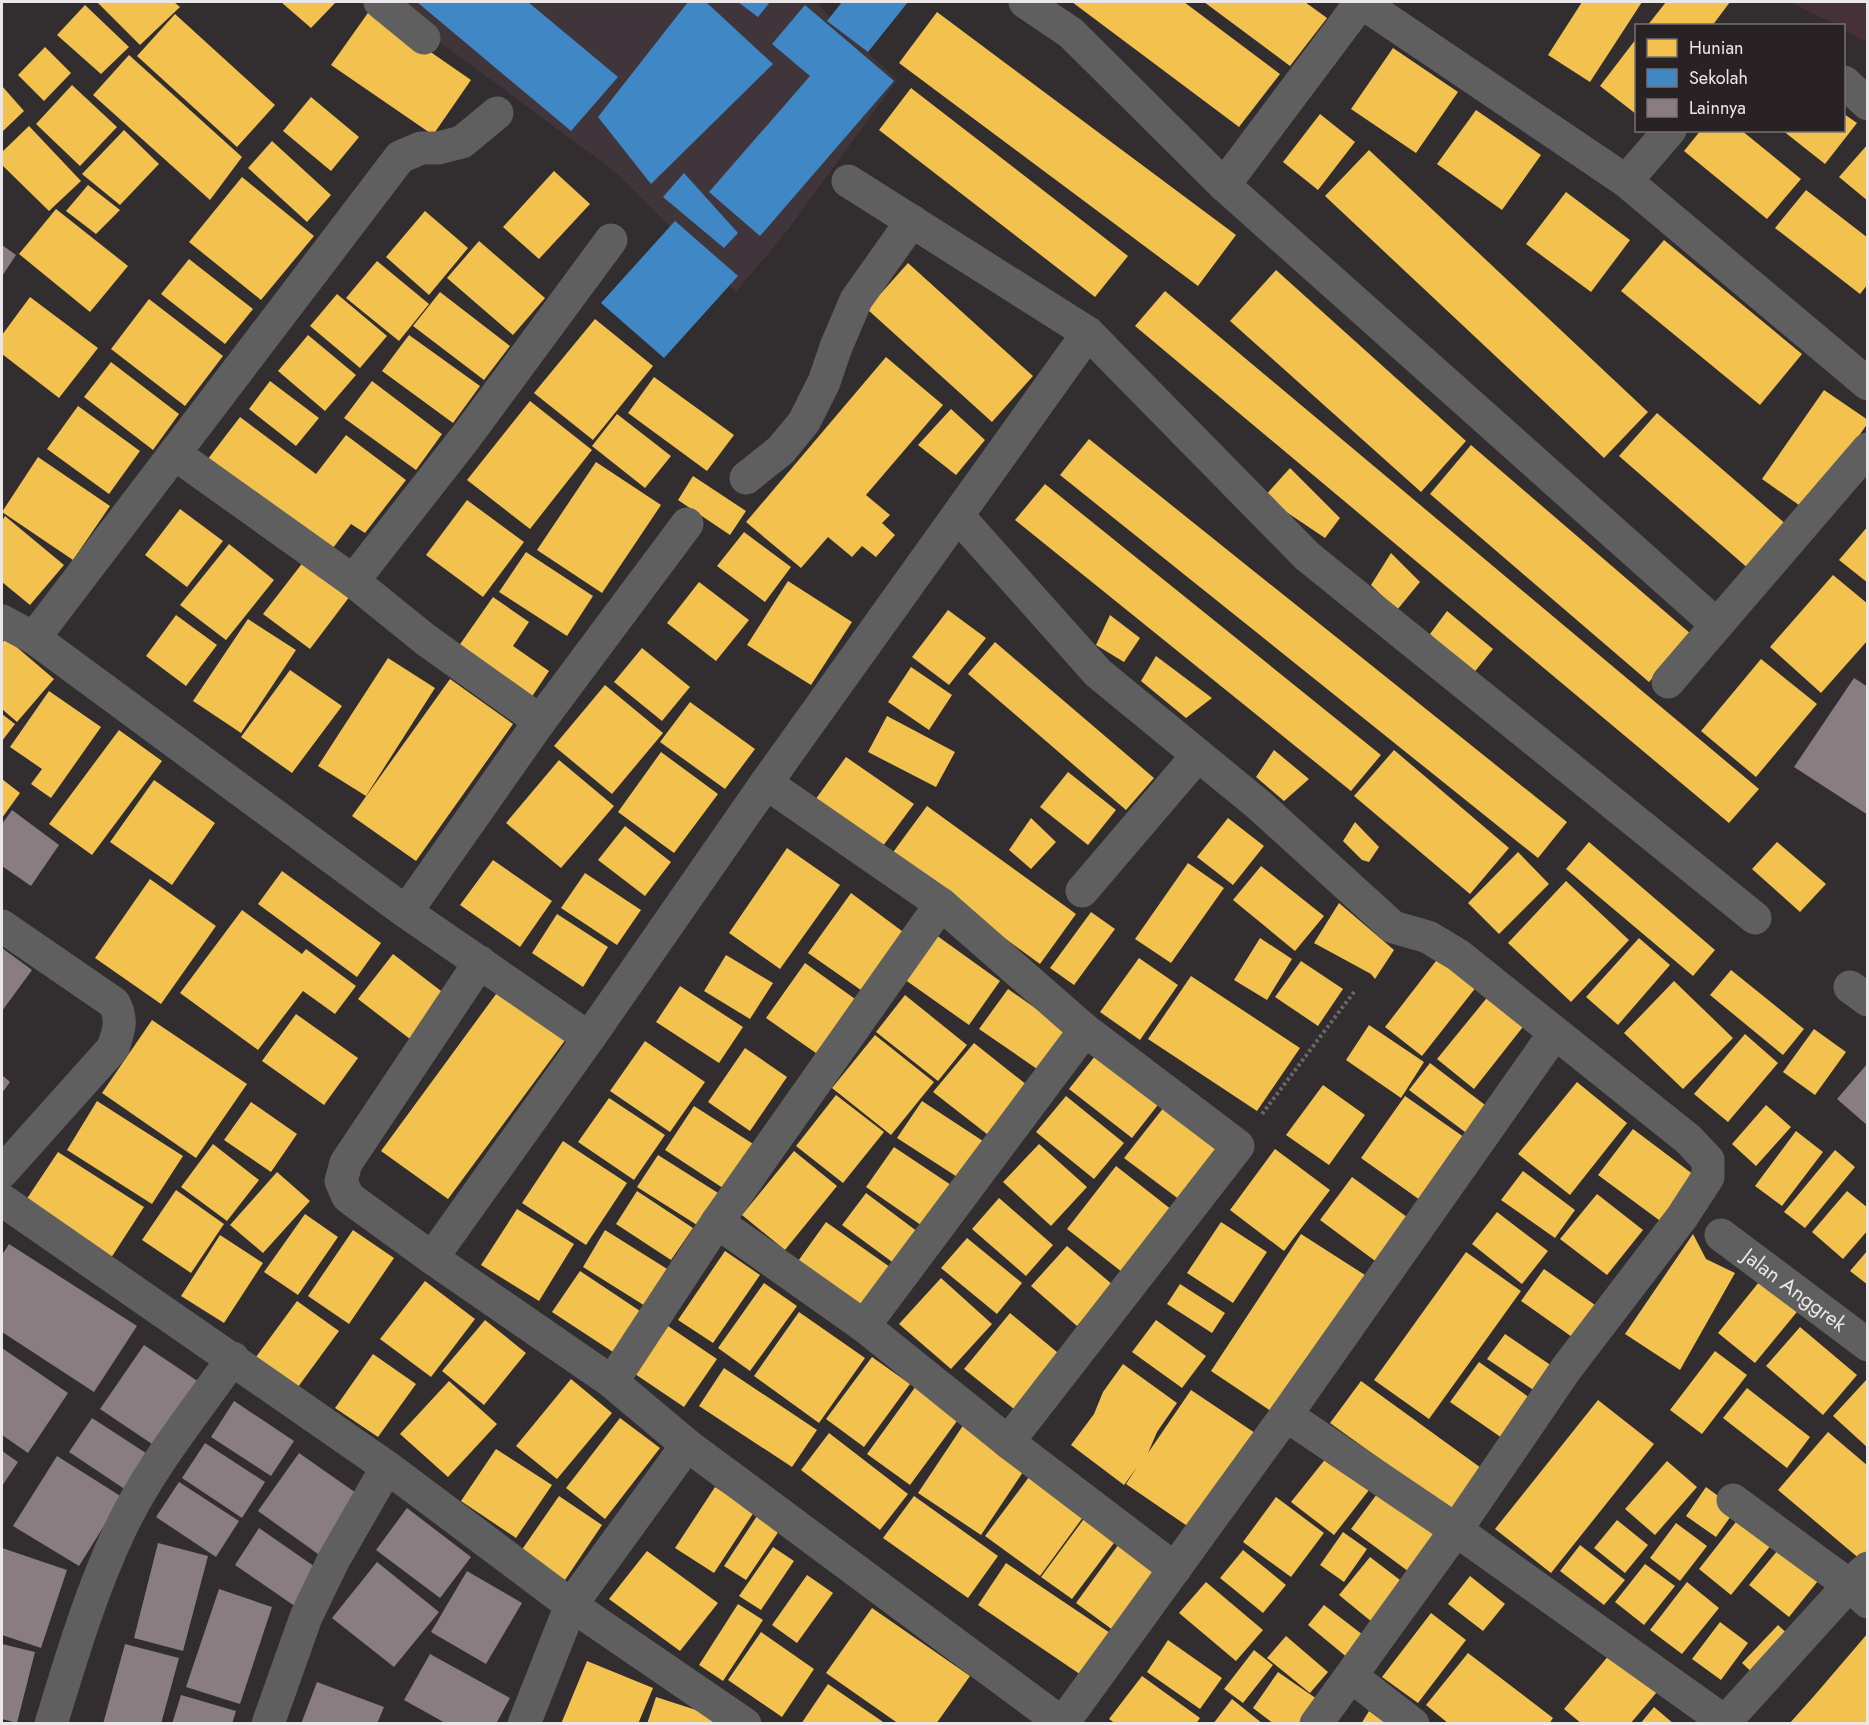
<svg xmlns="http://www.w3.org/2000/svg" width="1869" height="1725" font-family="Jost,sans-serif">
<style>
.built{fill:#40353a}
.green{fill:#463039}
.homes{fill:#f2c14e}
.schools{fill:#3f88c5}
.building{fill:#897d82}
.lines{fill:none;stroke-linecap:round;stroke-linejoin:round}
.path{stroke:#6a6869;stroke-width:4;stroke-dasharray:3 3;stroke-linecap:butt}
.street{stroke:#605f5f;stroke-width:33}
.labels{text-anchor:middle;dominant-baseline:central;stroke-width:6;stroke-linejoin:round;paint-order:stroke}
.street-label{font-size:21px;fill:#ebe6e8;stroke:#292225}
</style>
<rect width="100%" height="100%" fill="#322d2f"/>
<path class="built" d="M385 2H815L897 80 787 231 736 292 613 170Z"/>
<path class="green" d="M1790 2H1867V43L1844 29V26L1836 25Z"/>
<path class="homes" d="M97 2H174L180 7 140 45Z
M281 2H336L311 28Z
M1072 2H1184L1280 74 1239 127Z
M1204 2H1305L1327 18 1290 66Z
M1582 2H1642L1590 82 1548 55Z
M1666 2H1730L1712 26H1647Z
M85 5 129 47 101 74 57 35Z
M370 10 471 80 433 135 331 65Z
M937 12 1236 235 1198 286 899 63Z
M175 14 275 105 237 147 137 56Z
M1636 39V114L1600 86Z
M45 47 71 73 44 101 18 75Z
M1393 48 1458 92 1416 153 1351 109Z
M129 55 242 157 210 200 93 95Z
M72 85 117 127 80 166 36 124Z
M2 86 24 111 2 132Z
M911 88 1128 256 1095 297 879 130Z
M311 97 359 137 331 171 283 131Z
M1476 110 1541 155 1502 210 1437 164Z
M1320 114 1355 142 1318 190 1283 162Z
M1844 114 1857 123 1825 164 1782 130H1844Z
M29 126 81 181 49 211 2 165V152Z
M124 130 159 164 120 205 82 174Z
M1701 130H1741L1801 179 1767 219 1684 151Z
M272 141 331 195 307 222 248 168Z
M1868 144V201L1839 177Z
M1369 150 1648 412 1604 458 1325 196Z
M554 171 590 204 539 259 503 227Z
M242 177 314 236 261 300 189 242Z
M88 185 120 210 96 234 66 211Z
M1806 190 1868 238V284L1860 294 1775 228Z
M1566 192 1630 240 1591 292 1526 244Z
M56 209 128 266 90 312 19 254Z
M425 211 468 248 429 295 386 257Z
M1664 240 1802 354 1760 405 1621 291Z
M479 241 545 298 513 335 447 278Z
M189 259 253 309 225 344 161 294Z
M377 261 429 304 399 341 346 298Z
M908 263 1033 376 992 422 867 309Z
M1276 270 1466 441 1421 492 1230 321Z
M1165 291 1759 789 1729 823 1135 326Z
M440 292 510 346 484 380 413 326Z
M337 294 387 336 360 368 310 326Z
M30 297 98 348 59 398 2 354V335Z
M149 299 223 356 185 406 111 349Z
M595 319 653 366 593 440 534 393Z
M308 335 356 375 325 411 278 371Z
M409 335 480 386 453 423 382 371Z
M886 357 943 405 866 495 890 515 882 523 895 535 876 557 862 546 852 557 828 537 801 568 746 522Z
M111 362 179 414 153 450 84 397Z
M654 377 734 435 707 471 628 413Z
M270 381 319 418 296 446 249 409Z
M372 381 442 434 416 470 344 418Z
M1824 390 1868 420V423L1806 510 1762 479Z
M530 401 592 450 530 529 467 480Z
M78 406 140 451 109 494 47 449Z
M951 409 985 440 956 475 918 445Z
M1657 413 1788 526 1750 570 1619 456Z
M617 414 671 456 645 488 592 446Z
M240 417 316 474 346 435 406 480 365 533 351 524 327 556 204 464Z
M1089 439 1567 822 1538 858 1060 475Z
M1471 445 1691 634 1649 682 1430 494Z
M38 457 110 506 73 560 2 512Z
M596 462 661 505 602 593 537 550Z
M1290 468 1340 518 1325 538 1264 497Z
M693 476 746 511 730 535 678 500Z
M1045 484 1381 755 1351 791 1015 520Z
M467 500 524 542 483 597 426 555Z
M180 509 223 541 187 587 145 555Z
M5 516 64 565 30 605 2 582V521Z
M1868 526V583L1839 560Z
M744 532 791 567 765 602 717 566Z
M229 544 274 580 226 640 180 605Z
M526 552 593 596 567 636 499 592Z
M1391 553 1420 582 1397 610 1371 585Z
M304 561 350 596 310 649 263 614Z
M1833 575 1868 604V640L1821 693 1770 647Z
M788 581 852 622 811 685 747 645Z
M699 582 749 620 716 661 667 623Z
M493 597 529 622 513 646 549 671 529 701 456 650Z
M948 610 986 638 949 685 912 657Z
M1447 611 1493 649 1472 675 1430 634Z
M176 615 217 645 186 686 146 656Z
M1110 615 1140 638 1124 662 1096 645Z
M248 619 296 650 241 733 193 701Z
M6 638 54 679 17 722 2 709V643Z
M995 642 1154 778 1126 810 968 674Z
M642 648 690 687 662 721 614 682Z
M1156 656 1212 698 1186 718 1141 681Z
M388 658 435 688 366 796 318 766Z
M1761 659 1817 704 1756 777 1701 731Z
M911 667 952 695 929 730 888 702Z
M290 670 342 706 292 773 241 737Z
M450 679 513 724 416 861 352 816Z
M605 685 663 733 612 794 554 746Z
M49 691 101 727 51 798 31 784 42 769 10 747Z
M690 702 755 749 725 789 660 742Z
M2 714 15 724 2 741Z
M887 716 955 752 936 787 868 752Z
M119 730 162 761 92 855 49 824Z
M1274 750 1309 779 1284 801 1256 777Z
M1394 750 1509 848 1470 894 1354 796Z
M661 752 718 794 674 853 618 812Z
M846 757 914 804 877 854 810 807Z
M559 760 614 806 561 868 506 823Z
M1068 772 1116 810 1088 845 1040 807Z
M2 779 20 793 2 818Z
M154 780 215 823 172 885 110 842Z
M927 806 1076 914 1040 964 891 855Z
M1031 818 1056 842 1031 869 1009 850Z
M1228 818 1264 846 1233 885 1197 857Z
M1355 822 1379 847 1369 862 1362 860 1343 841Z
M625 826 671 862 645 896 598 860Z
M1589 842 1715 950 1693 976 1566 869Z
M1777 842 1826 884 1800 912 1752 869Z
M787 848 840 885 780 969 729 933Z
M1518 852 1549 884 1499 934 1468 903Z
M493 860 552 901 520 947 460 905Z
M1188 863 1224 888 1171 963 1135 939Z
M1261 866 1324 916 1295 951 1233 900Z
M282 871 381 943 357 977 258 904Z
M585 873 641 910 617 945 561 908Z
M150 879 216 926 161 1004 95 958Z
M1566 881 1629 940 1571 1002 1508 943Z
M851 893 910 937 868 995 808 953Z
M1339 903 1394 950 1375 979 1371 974 1314 943Z
M242 910 302 954 306 949 356 986 335 1014 303 991 258 1050 180 993Z
M1091 912 1115 929 1074 985 1050 968Z
M557 914 608 947 583 987 532 953Z
M936 935 1000 981 969 1025 904 979Z
M1260 938 1292 959 1267 1000 1234 980Z
M1639 938 1670 965 1618 1025 1586 997Z
M393 954 445 994 410 1039 358 999Z
M726 955 773 983 750 1019 704 991Z
M1439 957 1477 986 1422 1056 1385 1027Z
M1139 958 1178 985 1140 1040 1100 1012Z
M1301 961 1343 989 1318 1026 1275 997Z
M805 963 862 1004 823 1058 766 1018Z
M1731 970 1804 1029 1783 1055 1710 995Z
M1191 976 1300 1048 1257 1111 1148 1039Z
M1674 981 1733 1038 1683 1089 1624 1033Z
M680 986 743 1027 719 1063 656 1022Z
M1008 989 1068 1031 1040 1071 979 1029Z
M499 990 566 1039 448 1199 381 1151Z
M1490 994 1526 1023 1474 1089 1437 1059Z
M905 995 967 1045 938 1081 876 1032Z
M296 1014 358 1058 324 1105 262 1061Z
M152 1020 247 1084 196 1158 102 1093Z
M1369 1025 1424 1062 1401 1098 1346 1060Z
M1814 1029 1846 1052 1815 1095 1783 1072Z
M1745 1034 1778 1063 1728 1122 1694 1094Z
M875 1035 934 1082 891 1135 832 1088Z
M645 1041 705 1082 670 1132 610 1091Z
M974 1043 1032 1089 992 1138 933 1092Z
M745 1048 787 1077 750 1131 708 1102Z
M1099 1051 1161 1101 1132 1138 1069 1089Z
M1430 1063 1493 1111 1473 1138 1409 1090Z
M1577 1082 1627 1123 1570 1195 1518 1154Z
M1323 1085 1365 1115 1329 1165 1286 1135Z
M836 1095 884 1132 843 1183 796 1146Z
M1066 1096 1124 1143 1094 1179 1036 1132Z
M1405 1096 1471 1142 1427 1205 1361 1158Z
M609 1098 665 1135 634 1180 578 1142Z
M97 1101 183 1156 152 1204 67 1150Z
M922 1101 989 1145 965 1182 897 1138Z
M251 1102 297 1134 271 1172 224 1140Z
M1766 1105 1791 1127 1756 1166 1732 1144Z
M694 1106 761 1149 732 1194 665 1150Z
M1164 1107 1223 1152 1184 1203 1124 1158Z
M1633 1129 1698 1178 1663 1223 1598 1175Z
M1796 1131 1823 1152 1782 1206 1755 1186Z
M563 1141 627 1183 586 1245 522 1203Z
M213 1144 259 1180 227 1221 181 1187Z
M1039 1144 1087 1187 1051 1226 1003 1182Z
M894 1147 960 1191 931 1232 866 1187Z
M1275 1149 1330 1190 1284 1251 1230 1210Z
M1835 1150 1855 1167 1805 1228 1784 1212Z
M794 1151 837 1186 785 1250 742 1215Z
M58 1152 144 1207 109 1261 22 1206Z
M658 1155 726 1198 705 1230 637 1187Z
M1116 1166 1172 1210 1122 1272 1067 1229Z
M1523 1171 1575 1210 1555 1238 1501 1200Z
M277 1172 310 1201 263 1253 230 1225Z
M1352 1177 1418 1225 1386 1269 1320 1220Z
M176 1190 224 1224 191 1273 142 1240Z
M637 1191 693 1228 671 1260 616 1224Z
M1847 1191 1868 1208V1230L1843 1259 1812 1232Z
M866 1193 922 1235 899 1267 842 1225Z
M1597 1194 1643 1230 1607 1275 1560 1239Z
M999 1198 1053 1245 1026 1276 972 1229Z
M517 1209 574 1244 539 1301 481 1265Z
M1497 1212 1548 1251 1522 1284 1472 1244Z
M305 1214 338 1237 298 1295 264 1272Z
M826 1222 897 1272 863 1315 796 1264Z
M1221 1222 1267 1252 1233 1303 1187 1273Z
M353 1230 394 1258 349 1324 308 1296Z
M605 1230 672 1272 650 1309 583 1267Z
M1301 1234 1365 1275 1274 1413 1211 1371Z
M1693 1234 1706 1259 1735 1273 1680 1370 1625 1334Z
M220 1235 263 1263 224 1323 181 1296Z
M967 1238 1022 1283 997 1314 941 1268Z
M1067 1246 1113 1285 1077 1326 1031 1286Z
M1868 1250V1285L1850 1271Z
M725 1251 760 1275 713 1343 678 1320Z
M1466 1252 1521 1291 1429 1419 1374 1380Z
M1544 1269 1605 1312 1582 1344 1521 1301Z
M580 1271 640 1311 613 1352 552 1312Z
M1763 1277 1801 1307 1755 1363 1718 1333Z
M941 1278 992 1324 951 1369 899 1324Z
M425 1281 475 1319 431 1377 380 1339Z
M764 1283 797 1306 750 1371 718 1348Z
M1180 1284 1225 1313 1212 1333 1167 1304Z
M297 1301 339 1331 298 1387 256 1357Z
M799 1312 865 1358 819 1423 754 1376Z
M1010 1313 1069 1362 1024 1417 964 1369Z
M485 1320 526 1353 484 1405 442 1371Z
M1156 1320 1206 1356 1182 1388 1132 1352Z
M668 1326 717 1359 684 1407 635 1374Z
M1800 1327 1857 1375 1823 1415 1766 1366Z
M1505 1334 1555 1368 1538 1393 1487 1359Z
M1715 1351 1747 1375 1702 1434 1670 1410Z
M373 1354 416 1384 378 1437 335 1408Z
M872 1357 910 1384 864 1447 826 1419Z
M1479 1362 1533 1400 1505 1440 1450 1402Z
M1123 1364 1177 1403 1157 1432 1148 1453 1191 1390 1261 1437 1196 1532 1126 1484 1137 1467 1124 1485 1071 1445 1094 1414 1103 1392Z
M724 1368 817 1430 792 1467 699 1406Z
M1868 1378V1448L1833 1416Z
M571 1379 612 1413 557 1479 516 1446Z
M449 1381 497 1424 448 1477 400 1434Z
M1361 1381 1488 1473 1458 1515 1330 1423Z
M916 1386 960 1417 910 1485 867 1454Z
M1747 1388 1810 1437 1787 1468 1723 1418Z
M1598 1400 1654 1444 1551 1573 1495 1529Z
M620 1418 660 1448 605 1519 566 1488Z
M966 1421 1029 1463 981 1535 918 1493Z
M1828 1432 1868 1466V1552L1861 1560 1778 1490Z
M829 1433 908 1494 880 1530 801 1470Z
M496 1449 552 1485 516 1538 461 1501Z
M1327 1457 1369 1490 1334 1535 1291 1502Z
M1667 1461 1697 1487 1655 1535 1625 1509Z
M1035 1469 1089 1509 1040 1576 985 1536Z
M715 1487 754 1512 714 1573 675 1548Z
M1706 1487 1736 1509 1716 1537 1686 1516Z
M1380 1490 1445 1538 1416 1577 1351 1529Z
M559 1496 602 1525 565 1580 521 1551Z
M914 1496 998 1556 968 1598 883 1538Z
M1276 1497 1324 1533 1291 1577 1243 1542Z
M1089 1512 1120 1535 1072 1599 1041 1577Z
M1743 1513 1776 1539 1731 1595 1699 1569Z
M757 1516 779 1531 746 1580 724 1566Z
M1617 1520 1648 1545 1625 1573 1594 1548Z
M1676 1523 1707 1546 1680 1581 1650 1558Z
M1343 1532 1367 1549 1344 1582 1320 1565Z
M1124 1537 1165 1567 1117 1633 1076 1603Z
M1580 1545 1625 1580 1604 1605 1560 1571Z
M773 1547 794 1561 761 1610 739 1596Z
M1243 1550 1286 1585 1263 1613 1220 1578Z
M1778 1550 1818 1581 1789 1617 1749 1585Z
M647 1551 718 1603 680 1651 609 1599Z
M1370 1557 1404 1583 1372 1622 1339 1595Z
M1006 1563 1116 1637 1087 1679 978 1605Z
M1645 1564 1675 1586 1644 1625 1615 1602Z
M807 1575 833 1593 797 1643 772 1625Z
M1470 1576 1505 1604 1483 1631 1448 1604Z
M1206 1582 1263 1630 1236 1661 1179 1613Z
M1687 1582 1719 1608 1682 1654 1650 1630Z
M738 1604 763 1620 723 1681 699 1665Z
M1324 1605 1367 1638 1349 1659 1308 1625Z
M872 1608 970 1676 936 1724H899L826 1673Z
M1431 1613 1466 1640 1418 1703 1382 1677Z
M1720 1622 1748 1643 1721 1680 1692 1659Z
M1778 1625 1794 1640 1758 1678 1742 1663Z
M761 1632 814 1669 782 1717 728 1680Z
M1868 1633V1724H1789L1814 1696Z
M1286 1636 1328 1672 1310 1693 1267 1658Z
M1168 1640 1222 1678 1200 1709 1147 1672Z
M1254 1650 1273 1665 1243 1703 1224 1689Z
M1468 1653 1553 1718 1549 1724H1449L1426 1705Z
M1610 1654 1657 1692 1630 1724H1582L1564 1709Z
M587 1661 653 1688 638 1724H561Z
M1278 1672 1327 1706 1314 1724H1274L1253 1708Z
M1142 1676 1200 1718 1196 1724H1116L1109 1719Z
M828 1684 886 1724H801Z
M656 1697 727 1720 726 1724H647Z
M1232 1699 1263 1724H1213Z
M1654 1707 1674 1724H1640Z
M1369 1711 1387 1724H1361Z"/>
<path class="schools" d="M417 2H528L618 77 571 131Z
M688 2H706L773 64 651 184 598 117Z
M738 2H770L758 17Z
M842 2H908L868 52 827 21Z
M805 5 894 81 760 236 709 192 810 76 772 44Z
M684 173 738 233 724 248 663 197Z
M675 221 738 276 664 358 601 303Z"/>
<path class="building" d="M2 245 16 255 2 276Z
M1854 678 1868 687V815L1794 767Z
M12 810 59 845 31 886 2 866V824Z
M2 948 32 970 2 1011Z
M1868 1063V1126L1837 1099Z
M2 1075 10 1082 2 1093Z
M9 1244 137 1326 94 1392 2 1332V1255Z
M144 1345 202 1384 158 1448 100 1409Z
M2 1348 68 1393 28 1453 2 1435Z
M234 1401 294 1441 271 1476 211 1437Z
M92 1418 152 1457 129 1492 69 1452Z
M205 1443 265 1482 242 1518 182 1478Z
M2 1451 18 1462 2 1486Z
M299 1453 359 1495 318 1554 258 1511Z
M57 1456 122 1497 79 1566 13 1526Z
M179 1482 239 1521 216 1557 156 1517Z
M407 1508 471 1557 440 1598 376 1550Z
M259 1528 321 1571 296 1607 235 1565Z
M158 1543 208 1556 183 1651 134 1638Z
M2 1548 67 1570 41 1648 2 1635Z
M377 1562 439 1612 394 1667 332 1618Z
M467 1571 522 1603 486 1664 431 1632Z
M219 1589 272 1607 240 1704 186 1687Z
M2 1644 35 1652 17 1723 2 1719Z
M125 1644 179 1658 161 1724H103Z
M430 1654 510 1698 496 1724H447L404 1700Z
M317 1682 384 1707 377 1724H301Z
M181 1695 236 1711 232 1724H172Z"/>
<g class="lines">
<path class="path" d="M1262 1114 1354 992"/>
<g class="street">
<path d="M380 2 424 38"/>
<path d="M1025 2 1071 33 1224 185 1361 2 1626 181 1868 384"/>
<path d="M1844 82 1868 104"/>
<path d="M848 181 1088 333 1307 556 1755 918"/>
<path d="M1626 181 1670 130"/>
<path d="M1224 185 1716 624"/>
<path d="M175 454 353 581 465 438 611 240"/>
<path d="M746 478 781 450 804 422 824 382 836 347 856 300 912 221"/>
<path d="M958 516 1098 673 1259 805 1393 927 1428 937 1458 955 1688 1139 1708 1160V1177L1682 1217 1566 1369 1456 1530 1316 1724"/>
<path d="M353 581 426 640 540 721"/>
<path d="M2 621 34 638 406 912 589 1038"/>
<path d="M34 638 400 157 421 148H438L462 142 497 113"/>
<path d="M1668 682 1868 449"/>
<path d="M766 783 941 904 1085 1030 1238 1146 1008 1442"/>
<path d="M1082 891 1198 755"/>
<path d="M406 912 540 721 687 524"/>
<path d="M2 926 114 1003C123 1020 119 1030 113 1048L2 1172"/>
<path d="M480 962 346 1163 341 1181 348 1197 432 1258 612 1382 687 1445 1063 1724"/>
<path d="M1850 987 1868 1000"/>
<path d="M2 1200 387 1467 571 1605 745 1724"/>
<path d="M717 1222 864 1326 1008 1442 1175 1569"/>
<path id="s1" d="M1721 1235 1868 1345"/>
<path d="M432 1258 589 1038 766 783 1088 333"/>
<path d="M864 1326 1085 1030"/>
<path d="M612 1382 717 1222 941 904"/>
<path d="M1286 1415 1456 1530 1728 1724"/>
<path d="M1733 1500 1849 1585 1868 1602"/>
<path d="M1351 1676 1413 1724"/>
<path d="M1063 1723 1286 1415 1554 1034"/>
<path d="M51 1724C71 1659 91 1591 120 1530 149 1468 194 1414 233 1358"/>
<path d="M268 1724 306 1617 333 1561 387 1467"/>
<path d="M524 1724 571 1605 687 1445"/>
<path d="M1723 1724 1849 1585 1868 1568"/>
</g>
</g>
<g class="labels">
<g class="street-label">
<text stroke="none"><textPath href="#s1" startOffset="92">Jalan Anggrek</textPath></text>
</g>
</g>
<rect width="1869" height="1725" fill="none" stroke="#ebe6e8" stroke-width="6"/>
<rect x="1635" y="24" width="210" height="108" fill="#292225" stroke="#777073" stroke-width="1.5"/>
<rect x="1647" y="39" width="30" height="18" fill="#f2c14e" stroke="#777073" stroke-width="1.5"/>
<text x="1689" y="54" font-size="18" fill="#ebe6e8">Hunian</text>
<rect x="1647" y="69" width="30" height="18" fill="#3f88c5" stroke="#777073" stroke-width="1.5"/>
<text x="1689" y="84" font-size="18" fill="#ebe6e8">Sekolah</text>
<rect x="1647" y="99" width="30" height="18" fill="#897d82" stroke="#777073" stroke-width="1.5"/>
<text x="1689" y="114" font-size="18" fill="#ebe6e8">Lainnya</text>
</svg>
